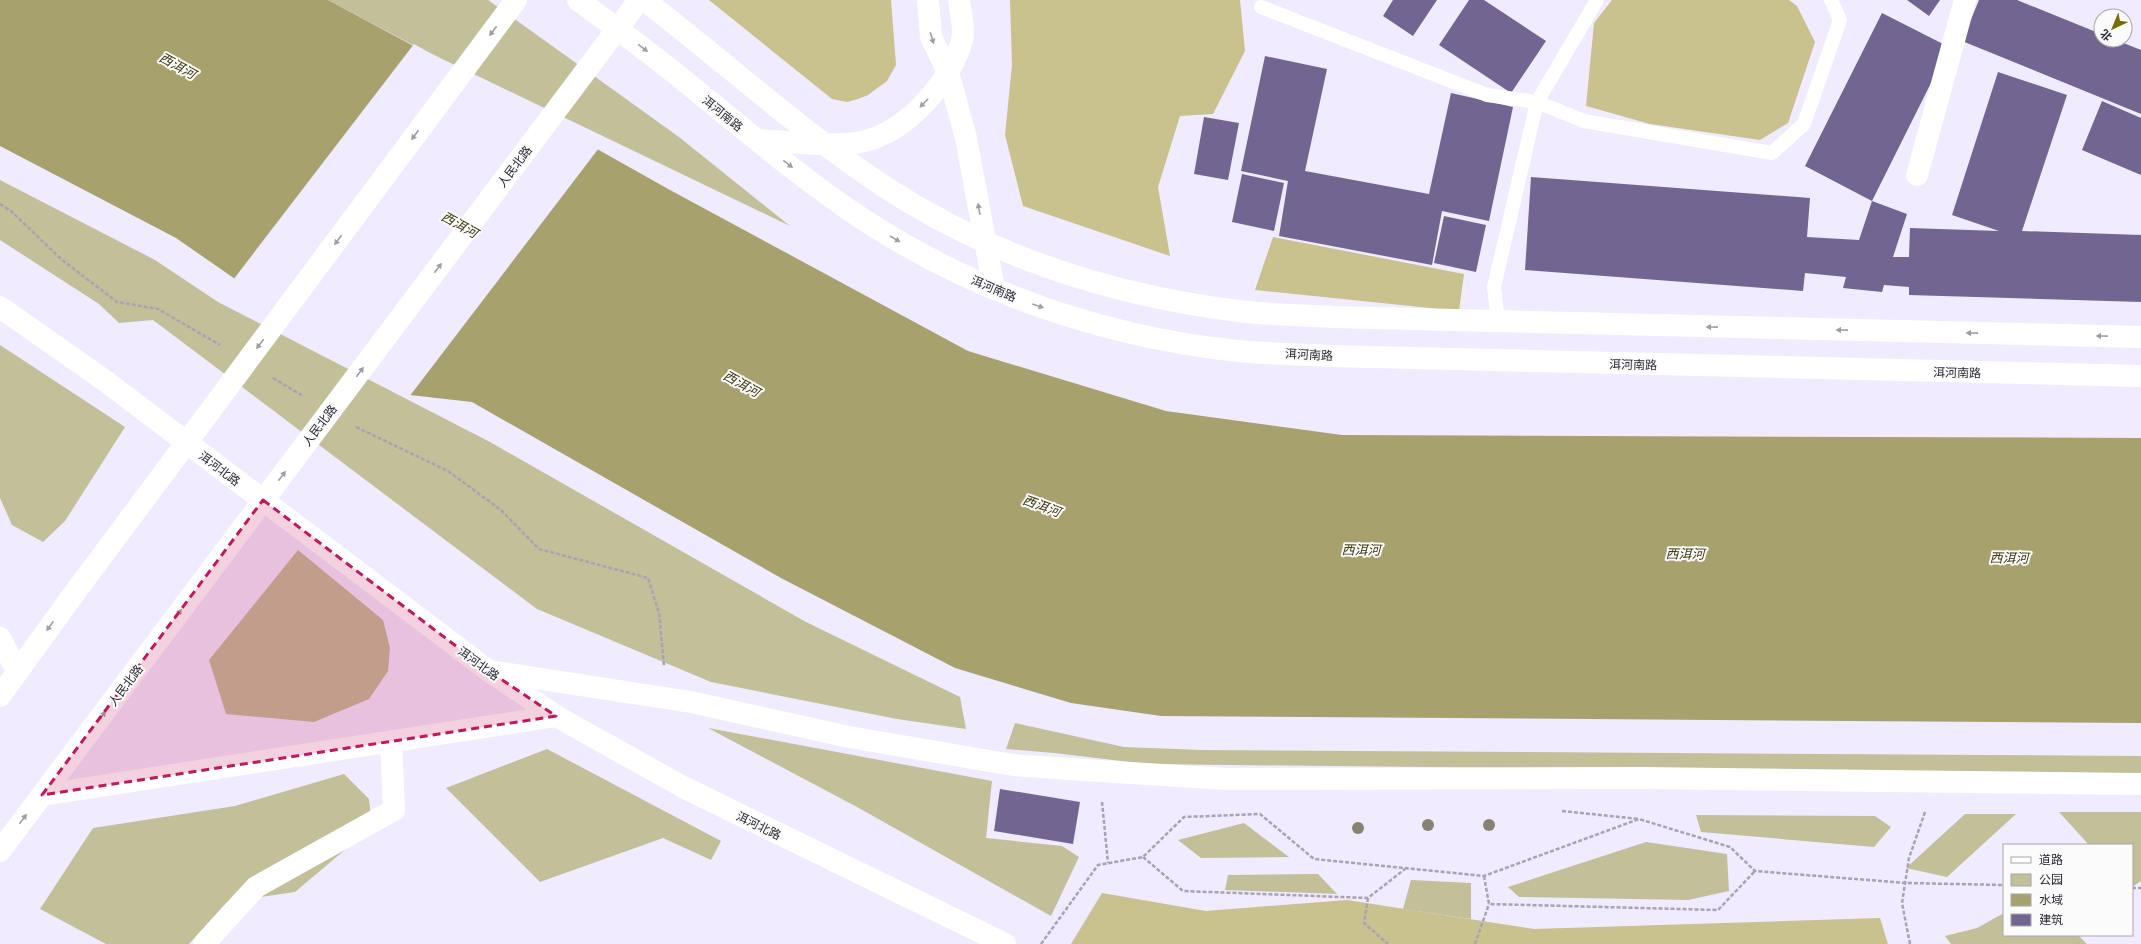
<svg xmlns="http://www.w3.org/2000/svg" width="2141" height="944" font-family="Literata,'Noto Sans SC',serif">
<style>
.green{fill:#c3bf99}
.forest{fill:#c9c28e}
.water{fill:#a7a16e}
.pier{fill:#f0ebfe}
.building{fill:#736591}
.lines{fill:none;stroke-linecap:round;stroke-linejoin:round}
.path{stroke:#a7a3b3;stroke-width:2.5;stroke-dasharray:4 2;stroke-linecap:butt}
.lane{stroke:#fff;stroke-width:14}
.street{stroke:#fff;stroke-width:22}
.secondary{stroke:#fff;stroke-width:22}
.primary{stroke:#fff;stroke-width:22}
.tree{fill:#888273}
.oneway{fill:#9f9ea3}
.marked{fill:#c2185b;fill-opacity:0.2;stroke:#c2185b;stroke-width:3;stroke-dasharray:8 5;stroke-linejoin:round}
.labels{text-anchor:middle;dominant-baseline:central;stroke-width:4;stroke-linejoin:round;paint-order:stroke}
.street-label{font-size:12px;fill:#2a2733;stroke:#fbfbfb}
.water-label{font-size:13px;font-style:italic;fill:#3c360c;stroke:#fbfbfb}
</style>
<rect width="100%" height="100%" fill="#f0ebfe"/>
<path class="green" d="M328 0H488L679 137 790 226 409 43Z
M0 180 155 260 218 302 490 442 806 622 960 697 966 729 897 719 711 682 537 609 153 320 119 323 99 304 0 240Z
M0 345 125 427 65 521 43 542 12 525 0 498Z
M298 550 383 620 390 648 388 671 369 699 314 722 226 714 209 660Z
M1015 723 1124 747 1202 750 2141 756V775L1147 764 1054 753 1006 749Z
M708 728 992 781 986 838 1062 846 1079 857 1051 916 857 807Z
M547 749 721 841 711 860 663 838 540 882 446 788Z
M344 774 369 799 372 827 295 892 227 902 189 944H106L40 909 93 828 235 806Z
M2059 812H2141V881L2132 887V845H2089Z
M1965 814H2016L1947 877 1906 868Z
M1696 815 1875 816 1891 827 1874 847 1701 832Z
M1244 823 1289 857 1201 858 1178 840Z
M1646 842 1727 854 1729 891 1688 900 1519 897 1508 887Z
M1318 874 1337 894 1225 890 1228 875Z
M1411 880 1471 883V919L1403 909Z
M2004 913V935H2078L2087 944H1951L1945 936 1977 928Z"/>
<path class="forest" d="M709 0H891L896 65 887 81 868 95 858 99 847 102 832 99Z
M1010 0H1240L1245 51 1213 114 1180 116 1158 187 1170 256 1023 206 1005 135 1012 65Z
M1612 0H1789L1797 6 1815 42 1788 123 1760 140 1650 124 1586 106 1594 23Z
M1273 237 1464 274 1459 311 1255 290Z
M1102 893 1206 911 1347 900 1534 929 1880 918 1888 944H1071Z"/>
<path class="water" d="M0 0H328L408 43 670 190 968 351 1166 411 1342 435 2141 438V723L1161 716 1071 703 955 668 781 578 472 402 401 394 176 238 0 146Z"/>
<path class="pier" d="M414 44 599 148 409 397 400 395 233 280Z"/>
<path class="building" d="M1393 0H1437L1413 36 1383 16Z
M1469 0H1484L1546 41 1511 93 1439 45Z
M1907 0H1940L1929 16Z
M1979 0H2017L2101 34V40H2116L2141 50V114L1962 41Z
M1882 13 1949 47 1872 201 1907 214 1893 257H1909L1910 228 1999 231 1952 215 1998 72 2067 95 2022 231 2141 235V302L1909 295V287L1884 285 1882 292 1843 288 1846 277 1805 273 1803 291 1525 270 1531 177 1810 198 1807 237 1859 240 1872 201 1805 166Z
M1265 56 1327 69 1305 171 1429 194 1451 93 1513 107 1489 221 1442 211 1432 265 1279 236 1288 181 1241 171Z
M2102 101 2141 118V175L2082 150Z
M1204 117 1239 123 1228 180 1194 174Z
M1242 174 1284 183 1274 231 1232 222Z
M1444 216 1486 225 1476 272 1434 263Z
M1000 789 1080 802 1073 844 994 831Z"/>
<g class="lines">
<path class="path" d="M0 204 11 211 61 259 117 302 158 309 220 345
M273 378 303 396
M356 427 448 471 501 510 539 549 648 578 659 613 664 666
M1102 802 1108 863
M1562 811 1639 819
M1143 857 1183 891 1368 898 1405 869
M1484 876 1489 904 1718 910 1755 871
M2132 888H2141
M1368 898 1364 923 1388 944
M1041 944 1098 865 1143 857 1184 817 1260 814 1314 859 1484 876 1639 819 1730 847 1755 871 1906 883 2004 885
M1475 944 1489 904
M1910 944 1902 903 1909 858 1925 812"/>
<path class="lane" d="M1261 7 1487 95 1537 102 1597 0
M1498 321 1494 287 1537 102 1584 121 1772 153 1804 124 1840 20 1831 0"/>
<path class="street" d="M1917 175 1965 0
M0 638 17 671
M489 671 691 702 849 737 1013 765 1099 771 1227 779 1643 778 2141 784
M42 795 556 716
M204 944 256 887 394 810 391 741"/>
<path class="secondary" d="M578 0C615 27 652 54 687 83 745 130 802 179 864 220 973 291 1099 335 1229 350 1263 354 1297 354 1331 356L2141 376
M644 0C724 61 800 131 885 187 989 255 1108 294 1231 310 1265 315 1299 315 1333 317L2141 337
M928 0 931 37 948 72 966 138 994 289
M757 140C786 141 834 148 861 142 906 133 950 83 962 40 965 29 960 11 959 0
M0 307 104 380 489 671 556 716 683 787 1005 944"/>
<path class="primary" d="M0 696 73 595 516 0
M0 851 639 0"/>
</g>
<g class="tree">
<circle cx="1428" cy="825" r="6"/>
<circle cx="1489" cy="825" r="6"/>
<circle cx="1358" cy="828" r="6"/>
</g>
<defs><path id="oneway-solid" d="M-6-.8H1V-3.2L6.5 0L1 3.2V.8H-6Z"/></defs>
<g class="oneway">
<use href="#oneway-solid" transform="translate(493 31) rotate(127)"/>
<use href="#oneway-solid" transform="translate(932 38) rotate(73)"/>
<use href="#oneway-solid" transform="translate(643 48) rotate(37)"/>
<use href="#oneway-solid" transform="translate(924 103) rotate(134)"/>
<use href="#oneway-solid" transform="translate(415 135) rotate(127)"/>
<use href="#oneway-solid" transform="translate(788 164) rotate(38)"/>
<use href="#oneway-solid" transform="translate(979 209) rotate(-100)"/>
<use href="#oneway-solid" transform="translate(895 239) rotate(31)"/>
<use href="#oneway-solid" transform="translate(338 240) rotate(127)"/>
<use href="#oneway-solid" transform="translate(438 268) rotate(-53)"/>
<use href="#oneway-solid" transform="translate(1038 306) rotate(19)"/>
<use href="#oneway-solid" transform="translate(1712 327) rotate(-179)"/>
<use href="#oneway-solid" transform="translate(1842 330) rotate(-179)"/>
<use href="#oneway-solid" transform="translate(1972 333) rotate(-179)"/>
<use href="#oneway-solid" transform="translate(2102 336) rotate(-179)"/>
<use href="#oneway-solid" transform="translate(260 344) rotate(127)"/>
<use href="#oneway-solid" transform="translate(360 372) rotate(-53)"/>
<use href="#oneway-solid" transform="translate(282 476) rotate(-53)"/>
<use href="#oneway-solid" transform="translate(178 614) rotate(-53)"/>
<use href="#oneway-solid" transform="translate(50 626) rotate(126)"/>
<use href="#oneway-solid" transform="translate(102 716) rotate(-53)"/>
<use href="#oneway-solid" transform="translate(23 819) rotate(-53)"/>
</g>
<path class="marked" d="M263 500 489 671 556 716 42 795Z"/>
<g class="labels">
<g class="street-label">
<text transform="translate(723 113) rotate(39)">洱河南路</text>
<text transform="translate(514 166) rotate(-53)">人民北路</text>
<text transform="translate(994 288) rotate(23)">洱河南路</text>
<text transform="translate(1309 354) rotate(3)">洱河南路</text>
<text transform="translate(1633 364) rotate(1)">洱河南路</text>
<text transform="translate(1957 372) rotate(1)">洱河南路</text>
<text transform="translate(319 425) rotate(-53)">人民北路</text>
<text transform="translate(220 468) rotate(37)">洱河北路</text>
<text transform="translate(479 663) rotate(36)">洱河北路</text>
<text transform="translate(125 685) rotate(-53)">人民北路</text>
<text transform="translate(759 825) rotate(26)">洱河北路</text>
</g>
<g class="water-label">
<text transform="translate(178 65) rotate(29)">西洱河</text>
<text transform="translate(460 224) rotate(29)">西洱河</text>
<text transform="translate(742 383) rotate(29)">西洱河</text>
<text transform="translate(1042 505) rotate(20)">西洱河</text>
<text transform="translate(1361 549) rotate(1)">西洱河</text>
<text transform="translate(1685 553) rotate(1)">西洱河</text>
<text transform="translate(2009 557) rotate(1)">西洱河</text>
</g>
</g>
<rect x="2003" y="844" width="130" height="92" fill="#fbfbfb" stroke="#a7a6ab"/>
<rect x="2011" y="857" width="20" height="6" fill="#ffffff" stroke="#a7a6ab"/>
<text x="2039" y="864" font-size="12" fill="#2a2733">道路</text>
<rect x="2011" y="874" width="20" height="12" fill="#c3bf99" stroke="#a7a6ab"/>
<text x="2039" y="884" font-size="12" fill="#2a2733">公园</text>
<rect x="2011" y="894" width="20" height="12" fill="#a7a16e" stroke="#a7a6ab"/>
<text x="2039" y="904" font-size="12" fill="#2a2733">水域</text>
<rect x="2011" y="914" width="20" height="12" fill="#736591" stroke="#a7a6ab"/>
<text x="2039" y="924" font-size="12" fill="#2a2733">建筑</text>
<g transform="translate(2113 28) rotate(224)"><circle r="19" fill="#fbfbfb" stroke="#a7a6ab"/>
<path d="M0-3L7 15L0 10L-7 15Z" fill="#796d08"/>
<text y="-6" font-size="11" font-weight="bold" text-anchor="middle" fill="#2a2733">北</text>
</g>
</svg>
